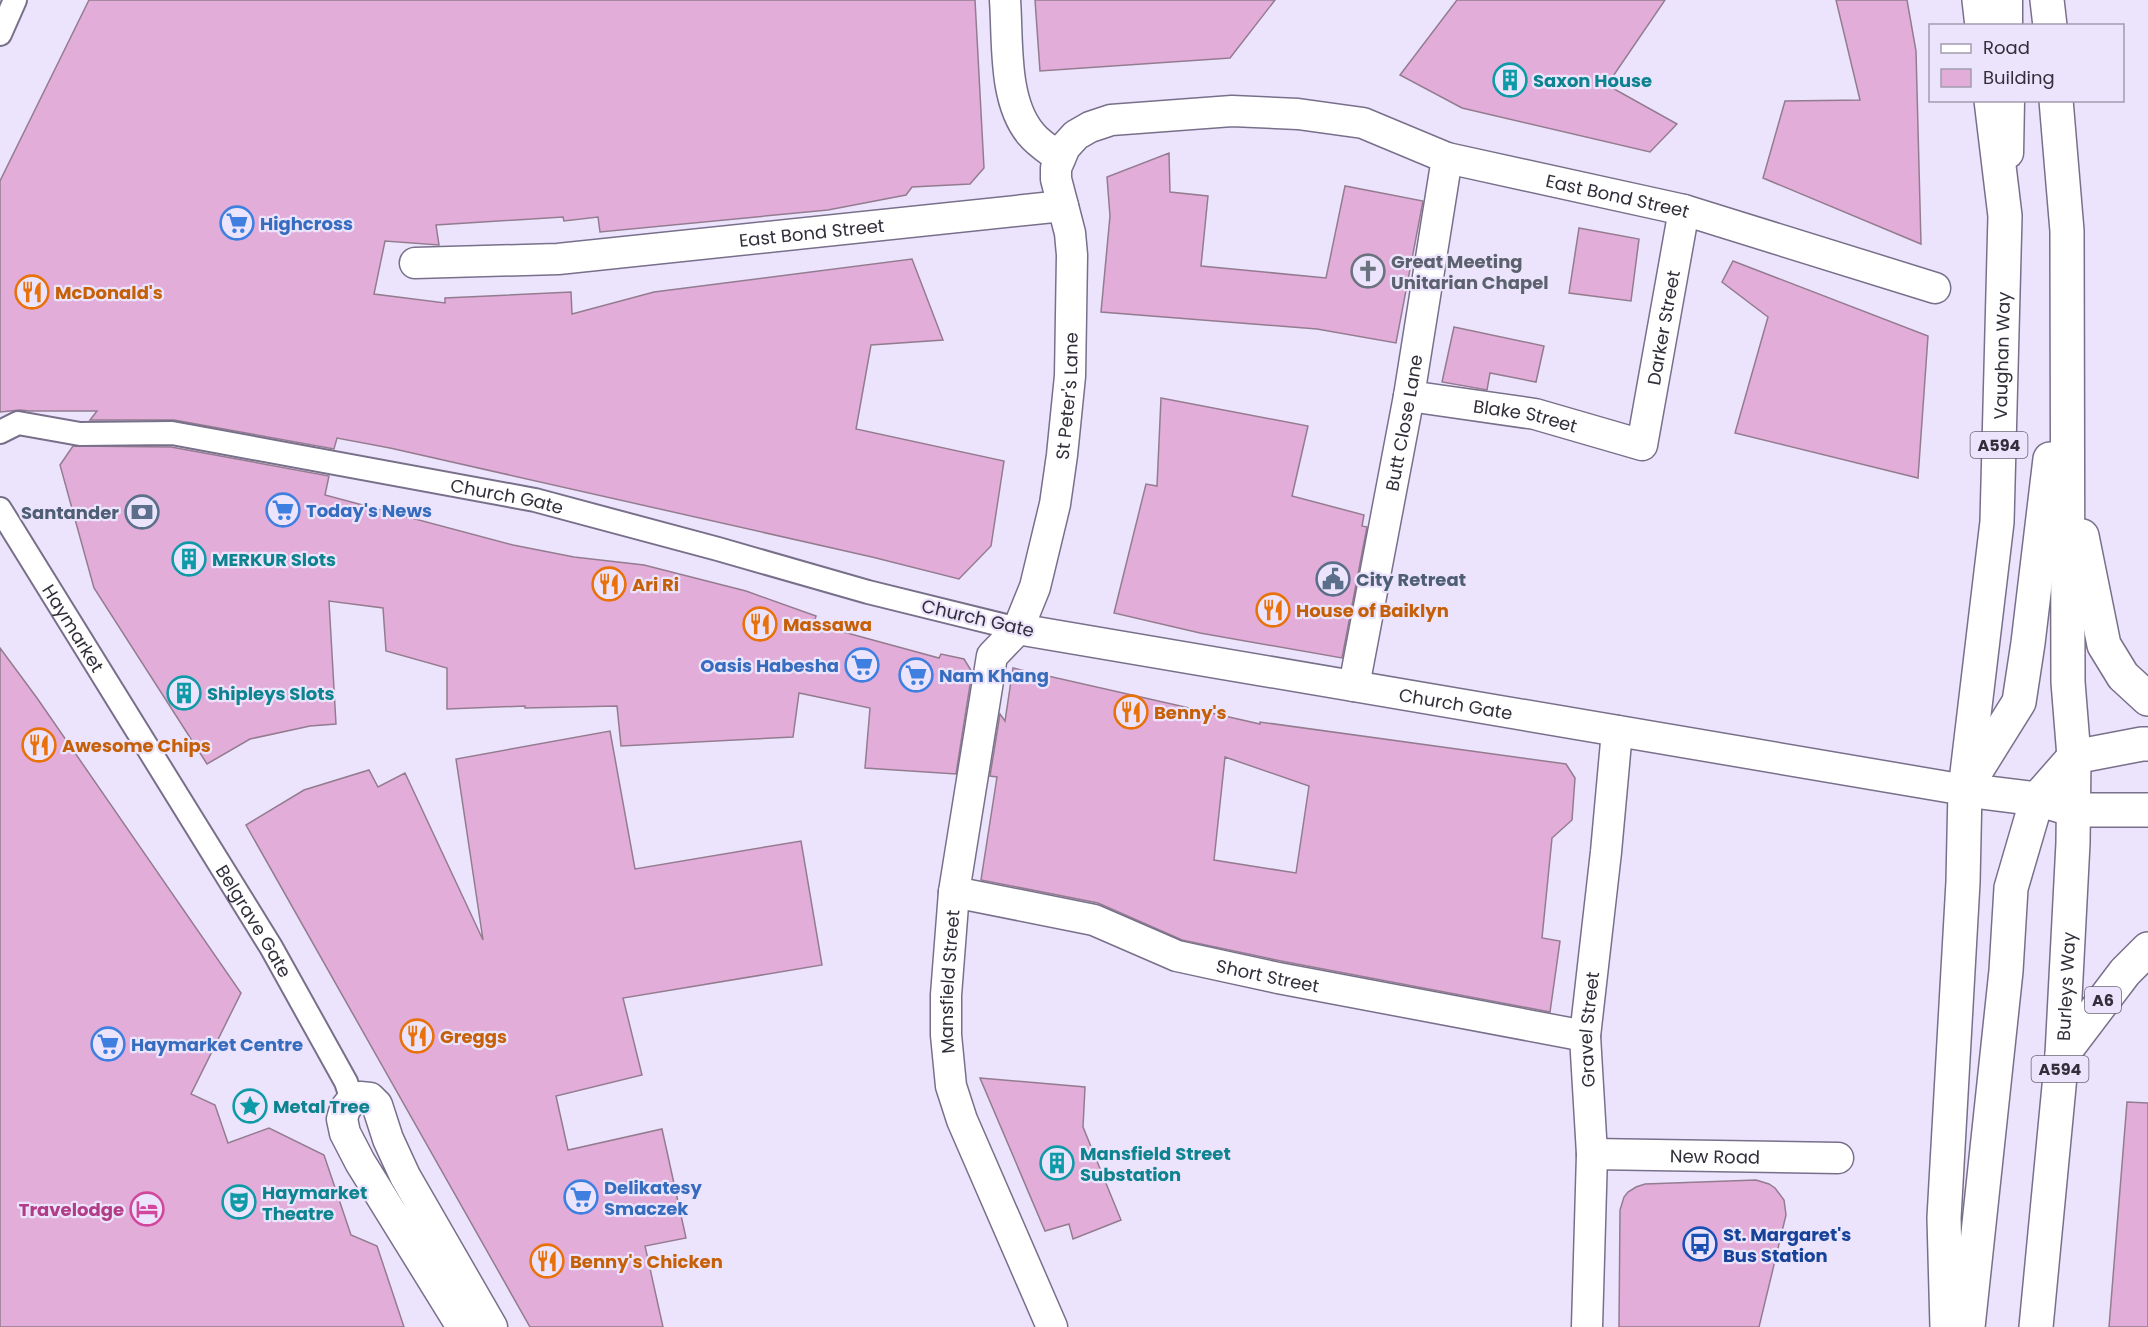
<svg xmlns="http://www.w3.org/2000/svg" width="2148" height="1327" font-family="Poppins,sans-serif">
<style>
.building{fill:#e2aed9;stroke:#947c90;stroke-width:1.5;fill-rule:evenodd}
.lines{fill:none;stroke-linecap:round;stroke-linejoin:round}
.pedestrian-casing{stroke:#78708a;stroke-width:26}
.minor-casing{stroke:#78708a;stroke-width:33}
.primary-casing{stroke:#78708a;stroke-width:36}
.pedestrian{stroke:#fff;stroke-width:22}
.minor{stroke:#fff;stroke-width:30}
.primary{stroke:#fff;stroke-width:33}
.labels{text-anchor:middle;dominant-baseline:central;stroke-width:4.5;stroke-linejoin:round;paint-order:stroke}
.shield{fill:#ece4fc;stroke:#6a6574;stroke-width:1.5}
.shield-label{font-size:16px;font-weight:bold;fill:#322e3a}
.culture-label{font-size:18px;font-weight:bold;fill:#0d838f;stroke:#ece4fc;text-anchor:start}
.street-label{font-size:18px;fill:#322e3a;stroke:#ece4fc}
.shop-label{font-size:18px;font-weight:bold;fill:#366cbe;stroke:#ece4fc;text-anchor:start}
.worship-label{font-size:18px;font-weight:bold;fill:#5b616d;stroke:#ece4fc;text-anchor:start}
.food-label{font-size:18px;font-weight:bold;fill:#c56008;stroke:#ece4fc;text-anchor:start}
.service-label{font-size:18px;font-weight:bold;fill:#4e5e75;stroke:#ece4fc;text-anchor:end}
.hotel-label{font-size:18px;font-weight:bold;fill:#b23c85;stroke:#ece4fc;text-anchor:end}
.transit-label{font-size:18px;font-weight:bold;fill:#164399;stroke:#ece4fc;text-anchor:start}
</style>
<rect width="100%" height="100%" fill="#ece4fc"/>
<path class="building" d="M89 0H975L984 168 970 184 912 187 906 195 828 210 600 232 598 217 564 221 563 217 436 225 439 245 385 241 374 294 445 303V298L571 292 572 314 654 292 912 259 943 340 871 345 856 429 1004 461 991 546 959 579 872 557 390 448 337 438 334 449 174 420H90L97 411H30L20 410 0 412V181Z
M1035 0H1275L1230 58 1040 71Z
M1457 0H1665L1607 85 1677 124 1650 152 1462 108 1400 75Z
M1836 0H1907L1916 51 1921 244 1763 178 1785 101 1860 100Z
M1169 153 1170 192 1208 196 1201 266 1326 278 1345 186 1423 201 1396 343 1317 329 1101 312 1110 216 1107 177Z
M1579 228 1639 239 1631 301 1569 293Z
M1733 261 1928 336 1918 478 1735 433 1768 317 1722 282Z
M1454 327 1544 346 1536 382 1490 373 1487 390 1442 382Z
M1161 398 1308 426 1292 496 1364 515 1362 526 1367 527 1342 658 1200 633 1114 613 1146 484 1157 486Z
M73 446 171 447 329 476 325 495 513 545 574 557 644 565 746 591 816 616 814 624 939 658 941 654 964 659 972 672 956 774 865 768 870 708 799 693 793 737 621 746 617 706 525 708V706L447 709V668L386 651 383 608 329 601 336 724 310 726 250 739 207 764 94 588 60 465Z
M0 648 37 698 241 993 191 1094 215 1105 228 1143 269 1128 324 1155 351 1235 377 1246 404 1327H0Z
M1013 668 1260 724V722L1566 764 1575 778 1572 820 1552 838 1542 938 1560 941 1550 1012 1281 961 1182 940 1098 903 981 880 997 777 990 776 1000 714 1005 721ZM1225 757 1309 786 1296 873 1214 860Z
M610 731 635 869 801 841 822 965 623 998 642 1075 556 1096 568 1150 662 1129 686 1238 645 1246 663 1327H530L246 825 304 790 369 770 378 787 405 773 483 940 456 759Z
M980 1078 1085 1087 1083 1127 1121 1220 1073 1239 1069 1224 1045 1231Z
M2127 1102 2148 1103V1327H2109Z
M1756 1180 1769 1184 1775 1188 1784 1200 1786 1215 1759 1327H1619L1620 1210 1624 1197 1628 1192 1636 1187 1645 1184Z"/>
<g class="lines">
<defs>
<g id="pedestrian">
<path d="M0 34 15 0"/>
<path id="s1" d="M0 432 18 423 80 434 172 433 535 500 718 549 868 592 1018 629"/>
<path id="s2" d="M0 509 271 947 346 1082 352 1100"/>
</g>
<g id="minor">
<path d="M1005 0C1008 41 1003 101 1031 134 1039 144 1050 150 1060 158"/>
<path d="M2007 26V0"/>
<path d="M2008 153 2009 100"/>
<path id="s3" d="M415 263 558 259 1063 206"/>
<path id="s4" d="M1409 396 1535 414 1642 445 1684 210"/>
<path id="s5" d="M1018 629 1965 790"/>
<path id="s6" d="M1354 686 1409 396 1447 158"/>
<path id="s7" d="M954 892 1094 920 1177 956 1278 978 1585 1036"/>
<path id="s8" d="M1592 1154 1838 1158"/>
<path d="M462 1327 360 1162 345 1133 342 1119 345 1109 352 1100 360 1097 370 1098 377 1105 388 1139 405 1176 492 1327"/>
<path id="s9" d="M1052 1327 962 1120 951 1086 946 1035V995L954 892 992 656 1018 629 1035 587 1055 504 1062 455 1070 376 1072 255 1070 233 1056 179V168L1065 147 1076 135 1090 127 1111 120 1232 111 1298 114 1363 123 1447 158 1684 210 1935 288"/>
<path id="s10" d="M1587 1327 1592 1154 1585 1036 1606 852 1617 731"/>
</g>
<g id="primary">
<path d="M1979 0 1982 26"/>
<path d="M2047 0 2050 26"/>
<path d="M2082 536 2104 645 2123 676 2148 699"/>
<path d="M2074 757 2142 744H2148"/>
<path d="M1971 779 2019 702 2028 643 2050 459"/>
<path d="M1965 790 2037 799 2074 810H2148"/>
<path d="M2062 1055 2125 972 2148 949"/>
<path id="s11" d="M1947 1327 1944 1218 1963 882 1965 790 1997 522 2005 216 1991 100"/>
<path d="M1968 1327 2006 971 2011 888 2037 799 2074 757"/>
<path id="s12" d="M2036 1327 2062 1055 2073 843 2074 757 2068 682 2067 231 2056 100"/>
</g>
</defs>
<use href="#pedestrian" class="pedestrian-casing"/>
<use href="#minor" class="minor-casing"/>
<use href="#primary" class="primary-casing"/>
<use href="#pedestrian" class="pedestrian"/>
<use href="#minor" class="minor"/>
<use href="#primary" class="primary"/>
</g>
<defs>
<symbol id="building-ring" viewBox="-11 -11 22 22"><circle r="9.5" fill="#ece4fc" stroke="#0f9aa8" stroke-width="1.5"/><path d="M-4-6H4V6H1V3H-1V6H-4ZM-2.5-4.3h1.7v1.8h-1.7ZM.8-4.3h1.7v1.8H.8ZM-2.5-1h1.7V.8h-1.7ZM.8-1h1.7V.8H.8Z" fill="#0f9aa8"/></symbol>
<symbol id="supermarket-ring" viewBox="-11 -11 22 22"><circle r="9.5" fill="#ece4fc" stroke="#3f7fe0" stroke-width="1.5"/><path d="M-6-5.5h2.5l.6 2H6L4.5 2H-2.5L-4.4-4H-6ZM-1.5 3.2a1.3 1.3 0 1 0 .1 0ZM3 3.2a1.3 1.3 0 1 0 .1 0Z" fill="#3f7fe0"/></symbol>
<symbol id="church-ring" viewBox="-11 -11 22 22"><circle r="9.5" fill="#ece4fc" stroke="#6b7280" stroke-width="1.5"/><path d="M-1.2-6h2.4v3.5h3.3v2.4h-3.3V6h-2.4V-.1h-3.3v-2.4h3.3Z" fill="#6b7280"/></symbol>
<symbol id="restaurant-ring" viewBox="-11 -11 22 22"><circle r="9.5" fill="#ece4fc" stroke="#e8710a" stroke-width="1.5"/><path d="M-5-6h1v4h1v-4h1v4h1v-4h1v5L-1.5 .5V6h-2V.5L-5-1ZM5-6V6H3V1.5H1.5Q1.5-4 5-6Z" fill="#e8710a"/></symbol>
<symbol id="bank-ring" viewBox="-11 -11 22 22"><circle r="9.5" fill="#ece4fc" stroke="#5c6f8a" stroke-width="1.5"/><path d="M-6-4H6V4H-6ZM0-2.3a2.3 2.3 0 1 0 0 4.6a2.3 2.3 0 1 0 0-4.6Z" fill="#5c6f8a"/></symbol>
<symbol id="civic-ring" viewBox="-11 -11 22 22"><circle r="9.5" fill="#ece4fc" stroke="#5c6f8a" stroke-width="1.5"/><path d="M-.6-6.5H3V-4.5H.6V-3L4-1V1h2V6H-6V1h2V-1L-.6-3ZM-1.2 2.5V6h2.4V2.5Z" fill="#5c6f8a"/></symbol>
<symbol id="sight-ring" viewBox="-11 -11 22 22"><circle r="9.5" fill="#ece4fc" stroke="#0f9aa8" stroke-width="1.5"/><path d="M0-6L1.8-2.2L6-1.7L2.9 1.2L3.7 5.4L0 3.3L-3.7 5.4L-2.9 1.2L-6-1.7L-1.8-2.2Z" fill="#0f9aa8"/></symbol>
<symbol id="theatre-ring" viewBox="-11 -11 22 22"><circle r="9.5" fill="#ece4fc" stroke="#0f9aa8" stroke-width="1.5"/><path d="M-5-5.5Q0-4 5-5.5V0Q5 5 0 6Q-5 5-5 0ZM-3.3-2.5H-1v1.5H-3.3ZM1-2.5H3.3v1.5H1ZM-2.8 1Q0 5.5 2.8 1Z" fill="#0f9aa8"/></symbol>
<symbol id="hotel-ring" viewBox="-11 -11 22 22"><circle r="9.5" fill="#ece4fc" stroke="#d1479c" stroke-width="1.5"/><path d="M-6-4.5h1.5V1H6V5H4.5V3h-9V5H-6ZM-4 0a1.8 1.8 0 1 1 3.6 0ZM.5 0V-2.5h3Q6-2.5 6 0Z" fill="#d1479c"/></symbol>
<symbol id="bus-ring" viewBox="-11 -11 22 22"><circle r="9.5" fill="#ece4fc" stroke="#1a4fb4" stroke-width="1.5"/><path d="M-5-6H5V4H4V6H2V4H-2V6H-4V4H-5ZM-3.5-4V0h7V-4ZM-3.5 1.2v1.5H-2V1.2ZM2 1.2v1.5H3.5V1.2Z" fill="#1a4fb4"/></symbol>
</defs>
<g fill-rule="evenodd">
<use href="#building-ring" x="1491" y="61" width="38" height="38"/>
<use href="#supermarket-ring" x="218" y="204" width="38" height="38"/>
<use href="#church-ring" x="1349" y="252" width="38" height="38"/>
<use href="#restaurant-ring" x="13" y="273" width="38" height="38"/>
<use href="#supermarket-ring" x="264" y="491" width="38" height="38"/>
<use href="#bank-ring" x="123" y="493" width="38" height="38"/>
<use href="#building-ring" x="170" y="540" width="38" height="38"/>
<use href="#civic-ring" x="1314" y="560" width="38" height="38"/>
<use href="#restaurant-ring" x="590" y="565" width="38" height="38"/>
<use href="#restaurant-ring" x="1254" y="591" width="38" height="38"/>
<use href="#restaurant-ring" x="741" y="605" width="38" height="38"/>
<use href="#supermarket-ring" x="843" y="646" width="38" height="38"/>
<use href="#supermarket-ring" x="897" y="656" width="38" height="38"/>
<use href="#building-ring" x="165" y="674" width="38" height="38"/>
<use href="#restaurant-ring" x="1112" y="693" width="38" height="38"/>
<use href="#restaurant-ring" x="20" y="726" width="38" height="38"/>
<use href="#restaurant-ring" x="398" y="1017" width="38" height="38"/>
<use href="#supermarket-ring" x="89" y="1025" width="38" height="38"/>
<use href="#sight-ring" x="231" y="1087" width="38" height="38"/>
<use href="#building-ring" x="1038" y="1144" width="38" height="38"/>
<use href="#supermarket-ring" x="562" y="1178" width="38" height="38"/>
<use href="#theatre-ring" x="220" y="1183" width="38" height="38"/>
<use href="#hotel-ring" x="128" y="1190" width="38" height="38"/>
<use href="#bus-ring" x="1681" y="1225" width="38" height="38"/>
<use href="#restaurant-ring" x="528" y="1242" width="38" height="38"/>
</g>
<g class="labels">
<g class="shield">
<rect x="1970.5" y="432" width="57" height="26" rx="4.5"/>
<rect x="2085" y="987" width="36" height="26" rx="4.5"/>
<rect x="2031.5" y="1056" width="57" height="26" rx="4.5"/>
</g>
<g class="shield-label">
<text x="1999" y="445">A594</text>
<text x="2103" y="1000">A6</text>
<text x="2060" y="1069">A594</text>
</g>
<g class="culture-label">
<text x="1533" y="80">Saxon House</text>
<text x="212" y="559">MERKUR Slots</text>
<text x="207" y="693">Shipleys Slots</text>
<text x="273" y="1106">Metal Tree</text>
<text x="1080" y="1153">Mansfield Street<tspan x="1080" dy="21">Substation</tspan></text>
<text x="262" y="1192">Haymarket<tspan x="262" dy="21">Theatre</tspan></text>
</g>
<g class="street-label">
<text stroke="none"><textPath href="#s9" startOffset="1798">East Bond Street</textPath></text>
<text stroke="none"><textPath href="#s3" startOffset="398">East Bond Street</textPath></text>
<text stroke="none"><textPath href="#s4" startOffset="358">Darker Street</textPath></text>
<text stroke="none"><textPath href="#s11" startOffset="974">Vaughan Way</textPath></text>
<text stroke="none"><textPath href="#s9" startOffset="972">St Peter's Lane</textPath></text>
<text stroke="none"><textPath href="#s4" startOffset="118">Blake Street</textPath></text>
<text stroke="none"><textPath href="#s6" startOffset="268">Butt Close Lane</textPath></text>
<text stroke="none"><textPath href="#s1" startOffset="516">Church Gate</textPath></text>
<text transform="translate(978 618) rotate(13)">Church Gate</text>
<text stroke="none"><textPath href="#s2" startOffset="140">Haymarket</textPath></text>
<text stroke="none"><textPath href="#s5" startOffset="444">Church Gate</textPath></text>
<text stroke="none"><textPath href="#s2" startOffset="484">Belgrave Gate</textPath></text>
<text stroke="none"><textPath href="#s7" startOffset="326">Short Street</textPath></text>
<text stroke="none"><textPath href="#s9" startOffset="366">Mansfield Street</textPath></text>
<text stroke="none"><textPath href="#s12" startOffset="342">Burleys Way</textPath></text>
<text stroke="none"><textPath href="#s10" startOffset="298">Gravel Street</textPath></text>
<text stroke="none"><textPath href="#s8" startOffset="123">New Road</textPath></text>
</g>
<g class="shop-label">
<text x="260" y="223">Highcross</text>
<text x="306" y="510">Today's News</text>
<text x="839" y="665" text-anchor="end">Oasis Habesha</text>
<text x="939" y="675">Nam Khang</text>
<text x="131" y="1044">Haymarket Centre</text>
<text x="604" y="1187">Delikatesy<tspan x="604" dy="21">Smaczek</tspan></text>
</g>
<g class="worship-label">
<text x="1391" y="261">Great Meeting<tspan x="1391" dy="21">Unitarian Chapel</tspan></text>
</g>
<g class="food-label">
<text x="55" y="292">McDonald's</text>
<text x="632" y="584">Ari Ri</text>
<text x="1296" y="610">House of Baiklyn</text>
<text x="783" y="624">Massawa</text>
<text x="1154" y="712">Benny's</text>
<text x="62" y="745">Awesome Chips</text>
<text x="440" y="1036">Greggs</text>
<text x="570" y="1261">Benny's Chicken</text>
</g>
<g class="service-label">
<text x="119" y="512">Santander</text>
<text x="1356" y="579" text-anchor="start">City Retreat</text>
</g>
<g class="hotel-label">
<text x="124" y="1209">Travelodge</text>
</g>
<g class="transit-label">
<text x="1723" y="1234">St. Margaret's<tspan x="1723" dy="21">Bus Station</tspan></text>
</g>
</g>
<rect x="1929" y="24" width="195" height="78" fill="#ece4fc" stroke="#a29bae" stroke-width="1.5"/>
<rect x="1941" y="44" width="30" height="9" fill="#ffffff" stroke="#a29bae" stroke-width="1.5"/>
<text x="1983" y="54" font-size="18" fill="#322e3a">Road</text>
<rect x="1941" y="69" width="30" height="18" fill="#e2aed9" stroke="#a29bae" stroke-width="1.5"/>
<text x="1983" y="84" font-size="18" fill="#322e3a">Building</text>
</svg>
